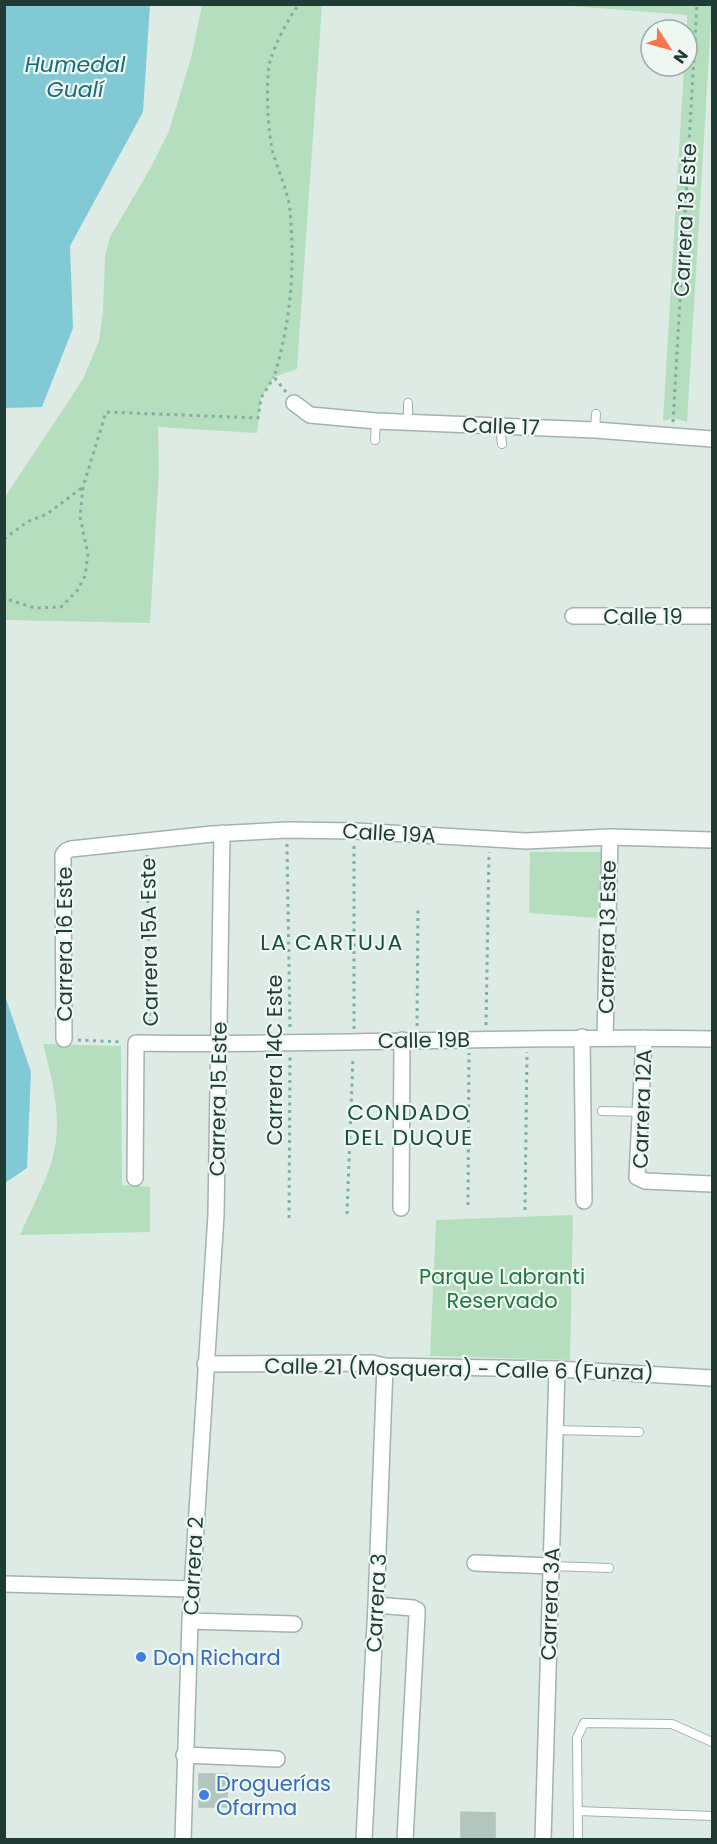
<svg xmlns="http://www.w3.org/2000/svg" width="717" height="1844" font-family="Poppins,sans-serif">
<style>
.green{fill:#b5debf}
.water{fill:#81c9d5}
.building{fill:#b3c6be;stroke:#b0c5bc;stroke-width:1.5}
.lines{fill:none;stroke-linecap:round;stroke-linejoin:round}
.lane-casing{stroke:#a1b3ac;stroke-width:10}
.street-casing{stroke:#a1b3ac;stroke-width:18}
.path{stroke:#7cb1a0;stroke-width:3;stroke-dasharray:3 4.5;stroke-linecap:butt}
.lane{stroke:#fff;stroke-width:8}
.street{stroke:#fff;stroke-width:15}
.shop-dot{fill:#3f7fe0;stroke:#eff7f3;stroke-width:2}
.labels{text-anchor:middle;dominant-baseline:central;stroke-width:4.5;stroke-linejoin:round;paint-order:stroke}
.street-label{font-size:21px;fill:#1e3c33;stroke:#eff7f3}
.park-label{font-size:21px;fill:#267643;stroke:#eff7f3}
.shop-label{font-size:21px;fill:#366cbe;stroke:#eff7f3;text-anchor:start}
.water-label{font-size:22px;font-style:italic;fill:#146c7c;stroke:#eff7f3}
.neighbourhood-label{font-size:22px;letter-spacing:1.5px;fill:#194f41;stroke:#eff7f3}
</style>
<rect width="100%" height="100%" fill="#deebe5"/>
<path class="green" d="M202 5H322L297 369 274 377 261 398 257 433 158 427 159 471 150 623 5 620V497L83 379 99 341 103 310 105 256 110 237 150 169 169 131 191 58Z
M558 5H712L687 422 674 418 663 421 684 66H687V15Z
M530 852H602L599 918 529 913Z
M43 1044 121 1046 122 1185 150 1187V1232L20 1235C30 1211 44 1187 51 1163 64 1124 53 1082 43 1044Z
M573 1215 570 1360 430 1356 436 1220Z"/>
<path class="water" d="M150 4 143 112 70 246 73 328 42 407 5 408V5Z
M4 993 31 1072 27 1168 5 1183Z"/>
<path class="building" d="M199 1774H227V1807H199Z
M461 1812 495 1813V1839H461Z"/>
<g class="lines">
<defs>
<path id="lane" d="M408 422V403
M500 426 502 444
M595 430 596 414
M375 440 376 421
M602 1111 642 1112
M554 1430 639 1432
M551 1566 609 1568
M578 1811 712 1816
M578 1840 577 1738 584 1723 672 1724 712 1742"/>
<path id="street" d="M294 403 310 415 376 421 595 430 712 439
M573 616H712
M582 1037 584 1201
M605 1037 610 837
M644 1038 637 1177 645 1181 712 1184
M64 1039 63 855 66 851 71 849 212 834 287 830 355 831 526 841 610 837 712 840
M135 1178 136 1043C328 1046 520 1035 712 1039
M401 1208 402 1040
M205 1364 372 1363 385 1366 557 1369 712 1378
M475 1563 551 1566
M4 1584 191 1589
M376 1605 413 1608 417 1610V1615L405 1840
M190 1621 294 1624
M184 1755 277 1759
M183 1840 190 1621 216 1215 222 833
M364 1840 376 1605 385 1366
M543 1840 557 1369"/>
</defs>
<use href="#lane" class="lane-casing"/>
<use href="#street" class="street-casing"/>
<path class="path" d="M286 392 274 377C291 321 295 269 290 210 288 191 278 171 273 153 268 134 265 80 270 61 275 44 288 19 299 4
M673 422 697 4
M4 539 27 522 47 514 83 487
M4 595 6 599 35 608 61 607 77 591 85 576 88 554 80 517 83 487 106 412 258 418 261 398 274 377
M287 844 290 1029
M147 855 150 1028
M486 1025 489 852
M417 1026 418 907
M354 1029V844
M78 1040 122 1042
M468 1205 469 1053
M525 1210 527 1052
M347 1214 353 1057
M289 1218 290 1057"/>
<use href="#lane" class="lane"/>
<use href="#street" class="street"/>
</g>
<g class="shop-dot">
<circle cx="141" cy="1657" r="6"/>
<circle cx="204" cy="1795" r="6"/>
</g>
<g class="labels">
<g class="street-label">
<text transform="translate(685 220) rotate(-87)">Carrera 13 Este</text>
<text transform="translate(501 426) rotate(2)">Calle 17</text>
<text x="643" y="616">Calle 19</text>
<text transform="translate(389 833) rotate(3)">Calle 19A</text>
<text transform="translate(607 937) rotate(-89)">Carrera 13 Este</text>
<text transform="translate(149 942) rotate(-91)">Carrera 15A Este</text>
<text transform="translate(64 944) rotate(-90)">Carrera 16 Este</text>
<text transform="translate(424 1040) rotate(-1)">Calle 19B</text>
<text transform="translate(274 1060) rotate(-90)">Carrera 14C Este</text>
<text transform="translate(218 1099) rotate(-89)">Carrera 15 Este</text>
<text transform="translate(642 1109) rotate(-88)">Carrera 12A</text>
<text transform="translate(459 1369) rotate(1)">Calle 21 (Mosquera) - Calle 6 (Funza)</text>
<text transform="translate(193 1566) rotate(-87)">Carrera 2</text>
<text transform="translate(376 1603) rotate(-87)">Carrera 3</text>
<text transform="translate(550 1604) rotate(-88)">Carrera 3A</text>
</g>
<g class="park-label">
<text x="502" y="1276">Parque Labranti<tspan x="502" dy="24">Reservado</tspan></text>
</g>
<g class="shop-label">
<text x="153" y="1657">Don Richard</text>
<text x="216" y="1783">Droguerías<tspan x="216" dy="24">Ofarma</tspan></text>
</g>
<g class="water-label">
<text x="75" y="64">Humedal<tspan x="75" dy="25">Gualí</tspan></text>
</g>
<g class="neighbourhood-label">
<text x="332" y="942">LA CARTUJA</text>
<text x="409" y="1112">CONDADO<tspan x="409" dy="25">DEL DUQUE</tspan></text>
</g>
</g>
<rect width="717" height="1844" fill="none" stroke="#1e3c33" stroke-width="12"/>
<g transform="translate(669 48) rotate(126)"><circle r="28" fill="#eff7f3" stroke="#9baca6" stroke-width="1.5"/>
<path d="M0-4.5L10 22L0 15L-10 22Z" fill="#fd744a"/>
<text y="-9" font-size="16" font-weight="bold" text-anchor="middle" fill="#1e3c33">N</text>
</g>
</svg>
